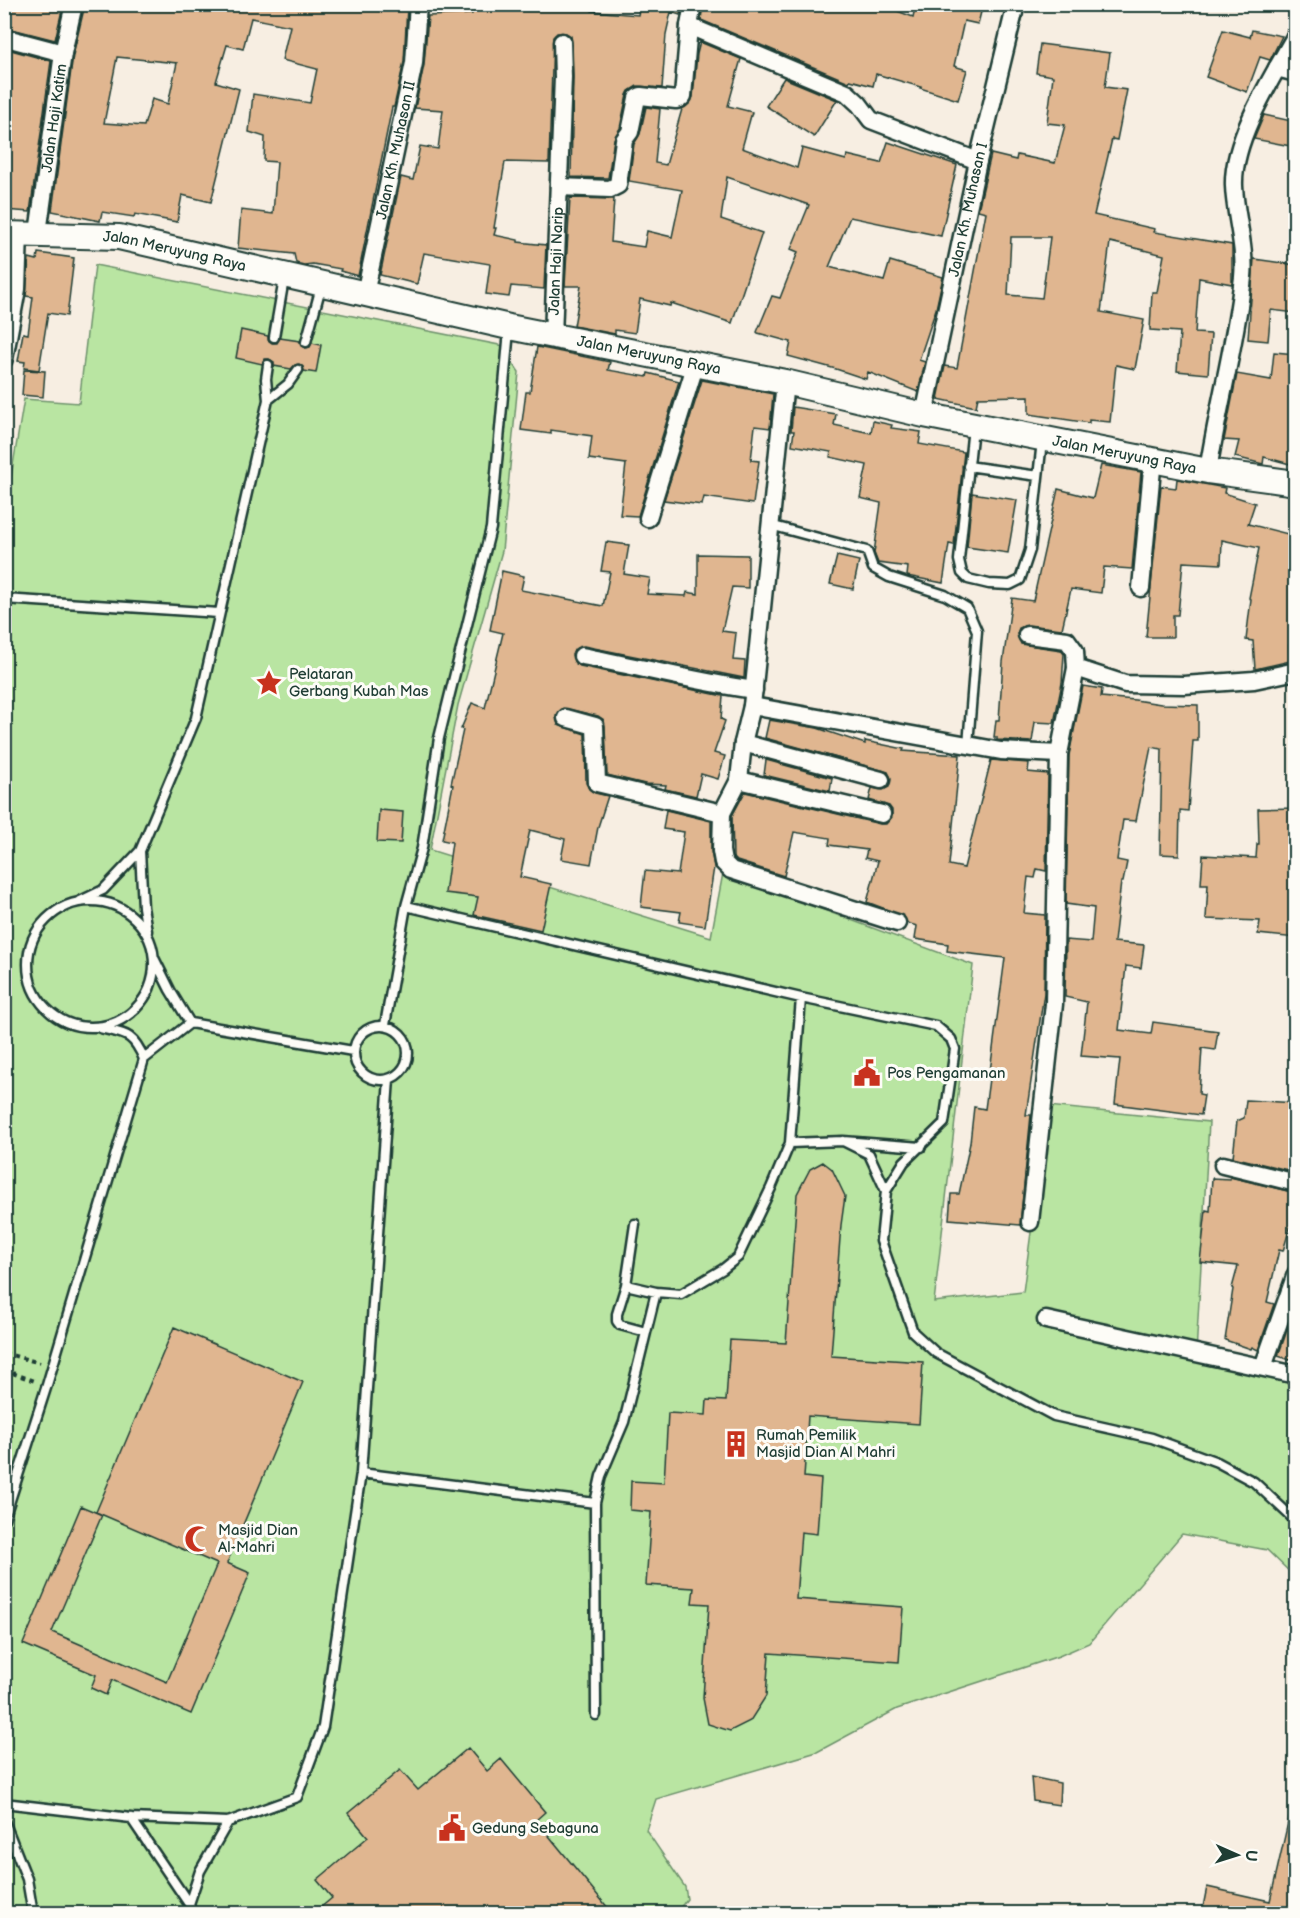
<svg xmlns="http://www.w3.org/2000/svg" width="1300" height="1918" font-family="'Balsamiq Sans',sans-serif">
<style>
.green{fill:#b9e5a2;stroke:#6c916b;stroke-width:1.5}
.building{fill:#e0b690;stroke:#1f3d34;stroke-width:1.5;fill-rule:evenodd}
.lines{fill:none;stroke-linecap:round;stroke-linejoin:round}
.lane-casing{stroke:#1f3d34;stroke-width:13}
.street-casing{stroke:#1f3d34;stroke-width:21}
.secondary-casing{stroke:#1f3d34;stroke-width:28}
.path{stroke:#1f3d34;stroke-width:4;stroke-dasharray:4.5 4.5;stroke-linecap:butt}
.lane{stroke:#fdfcf7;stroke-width:8}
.street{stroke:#fdfcf7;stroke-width:16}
.secondary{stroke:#fdfcf7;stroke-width:24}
.labels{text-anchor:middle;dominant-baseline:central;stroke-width:6;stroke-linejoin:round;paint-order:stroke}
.street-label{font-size:15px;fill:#1f3d34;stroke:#fdfcf7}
.poi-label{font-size:15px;fill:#1f3d34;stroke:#fdfcf7;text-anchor:start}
</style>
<rect width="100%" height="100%" fill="#f7eee2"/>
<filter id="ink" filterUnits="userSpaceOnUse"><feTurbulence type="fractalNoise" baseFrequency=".0167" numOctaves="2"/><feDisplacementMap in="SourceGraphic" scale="12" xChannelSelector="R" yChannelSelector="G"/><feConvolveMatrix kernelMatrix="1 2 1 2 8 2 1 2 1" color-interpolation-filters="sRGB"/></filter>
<g filter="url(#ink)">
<path class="green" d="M95 265 504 346 508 356 519 372 502 551 458 705 430 850 711 937 723 873 973 965 934 1302 1023 1292 1048 1106 1209 1122 1196 1354 1295 1378V1577L1267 1550 1182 1534 1089 1643 1059 1656 897 1709 817 1752 656 1799 646 1830 685 1887 687 1899 676 1913 5 1914V513L24 399 79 403Z"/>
<path class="building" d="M9 4H61L63 6 55 40 16 30H11L4 36V11H7Z
M96 4H393L407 7 404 62 394 107H392L358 276 340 271 341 269 313 264 304 265 296 263 294 254 238 248 241 210 273 214 277 162 264 161 265 137 249 132 253 94 310 103 317 69 282 60 290 26 251 18 243 49 227 45 216 82 239 89 211 202 182 195 177 222 135 214 134 217 102 212 100 221 52 211 73 55 84 9 94 10ZM117 57 177 63 168 104 152 99 144 126 104 123Z
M472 4H592V11L638 15 640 4H682L680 15 671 12 666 34 662 88 637 86 629 91 627 95 620 128 614 139 608 178 571 177 573 77 572 42 571 36 566 33H557L553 37 549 163 505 162 494 228H496L494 235 518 240V242L546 245 544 289 511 286 509 297 486 294 490 264 424 253 417 284 380 275 401 177 413 180 420 146 438 149 443 110 415 108 424 65 428 16 472 14Z
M703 4H879L913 17 916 4H983L978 24 964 21 954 66 967 70 958 100 920 88 921 87 876 74 873 86 850 80 849 82 701 20Z
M1223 30 1250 37 1252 30 1282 36 1270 60 1260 57 1247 92 1206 77Z
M700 42 741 59 728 106 752 112 742 148 797 168 802 148 846 160 847 155 881 163 888 142 957 165 941 236 850 217 829 267 884 281 890 261 943 277 936 309 919 360 925 362 918 392 868 372 866 379 836 369 788 356 791 342 758 333 757 332 772 296 780 298 798 252 791 249 809 205 727 177 721 219 762 233 732 323 671 303 670 306 640 299 635 333 615 330V334L574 326 581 286H565L570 198 614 199 611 242 644 247 647 231 672 237 682 190 629 181 634 144 640 134 646 107 660 109 655 163 666 165 682 109 690 103 693 97 697 54Z
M4 44 11 50 51 61 30 212 4 210Z
M1040 44 1110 53 1105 87 1127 90 1117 140 1112 139 1094 215 1155 229 1154 232 1232 245V284L1199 278 1195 333 1211 334 1208 374 1177 371 1180 332 1150 330 1152 292H1157L1164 255 1110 242 1101 312 1144 320 1135 369 1116 365 1110 422 1089 420V423L1029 414V396L978 397 976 407 938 399 945 366 957 368 986 212 978 210 991 154 1016 160 1017 155 1055 163 1065 125 1047 123 1053 76 1036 73ZM1011 237H1050L1042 298 1008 295Z
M784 78 837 100 814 137 766 106Z
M1264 115 1296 122V147L1254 139Z
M38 253 74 258 67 316 48 313 39 370 24 368 25 362 18 361 23 333 28 334 33 297 26 296 29 258 37 260Z
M1254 259 1296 265V313L1271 310 1268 341 1248 339Z
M241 330 268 336V340L272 343H277L280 338 300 341 301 346 305 348 310 347 312 343 321 345 316 373 304 371 303 367 299 364 295 365 291 369 274 366V362L269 359H265L262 364 236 358Z
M537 347 610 362 608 370 647 377 648 373 679 381 638 516 620 515 626 464 589 459 592 436 551 430V434L521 430 526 392H530Z
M1274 352 1296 354V445L1290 464 1264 457 1263 464 1235 457 1239 441 1224 440 1237 374 1271 380Z
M24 370 45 371 43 397 22 395Z
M702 380 773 394 770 428 755 426 751 460 759 461 753 504 704 497 702 505 664 500Z
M793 407 836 414 834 425 871 433 873 421 892 425 891 428 921 432 919 444 964 452 954 545 949 544 943 583 907 576 908 567 878 563 874 553 881 503 860 498 867 465 830 457 831 452 792 445 794 431H791Z
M1101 465 1141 472 1132 569 1104 567 1101 593 1071 589 1062 629 1028 625 1019 628 1017 634 1021 644 1061 650 1064 654 1062 683 1054 723 1035 722 1032 742 997 740V737H994L996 720H999L1003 662 1012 598 1033 601 1058 489 1093 498Z
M1177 479 1225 488 1224 493 1255 503 1248 524 1296 536V646L1289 645 1290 661 1255 669 1253 641 1246 640 1251 599 1249 598 1259 548 1222 540 1221 564 1183 562 1178 615H1173V637H1146L1161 486 1176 488Z
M972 493 1017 500 1008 553 967 547Z
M606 542 629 545 624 574 650 578 647 594 686 596 687 592 698 594V554L748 555V588L732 587 722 631 736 633 733 660 745 661 744 678 584 646 575 649 572 655 575 663 580 666 723 696 721 719 725 721 714 753 725 756 718 779 701 774 696 796 665 789 666 785 645 784 607 775 605 726 604 720 598 716 563 708 556 716 558 725 585 734 586 783 589 789 595 793 608 796 598 827 591 864 561 859 565 839 530 830 520 877 551 884 541 930 474 915 478 897 445 893 452 842 442 840 453 785 451 784 463 730 461 729 472 703 485 708 503 633 490 630 502 571 524 576 521 590 603 606 610 572 601 571Z
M837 556 859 561 853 589 830 584Z
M1083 686 1102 689 1101 697 1135 700 1161 704 1198 705V741H1193L1188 811 1180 810 1179 855 1160 854 1162 749 1151 747 1136 821 1123 820 1117 860 1127 862 1123 882H1121L1114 942 1144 945 1141 968 1126 966 1119 1030 1151 1034 1153 1022 1218 1031 1215 1050 1202 1048 1199 1094 1204 1095 1201 1115 1115 1104 1120 1059 1081 1056 1087 1002 1065 997 1066 940 1091 942 1094 908 1066 904 1069 755Z
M769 720 817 728 865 744V741L904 749 903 751 960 755 949 865 964 868 991 760 1029 763 1028 772 1048 774 1046 871 1037 869 1035 878 1028 877 1024 913 1045 915 1044 993 1026 1115H1031L1020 1225 949 1219 951 1194H959L970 1143 974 1107 985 1109 1005 958 947 951 948 944 915 939 917 926 907 923 904 916 867 902 878 861 865 858 867 850 829 845 830 838 794 832 784 876 737 861 733 857 732 816 745 792 880 824H886L892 817V810L889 806 869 800 872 788 883 790 889 787 891 778 888 772 765 738Z
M766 760 832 778 830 791 764 775Z
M1296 808V938L1258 934 1260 921 1206 919 1208 884H1201L1203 855 1256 858 1257 844H1259L1258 809Z
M379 810 403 812 401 843 377 842Z
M666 810 711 821V851L714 867 705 926 679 922 681 912 641 907 645 871 678 874 684 832 663 829Z
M1246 1100 1296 1103V1172L1233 1157 1237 1121 1244 1118Z
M823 1162 832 1169 845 1196 841 1225 831 1356 923 1362 919 1424 808 1416 804 1477 821 1479 817 1534 801 1532 796 1599 903 1607 899 1662 769 1653 766 1696 750 1721 730 1731 708 1724 703 1698 709 1604 692 1603 694 1588 646 1585 651 1512 630 1510 631 1481 664 1483 668 1413 706 1415 707 1400 726 1401 730 1340 786 1343 797 1194 810 1169Z
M1230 1177 1296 1193V1225L1291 1224 1283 1251 1279 1250 1267 1302 1274 1304 1258 1350 1252 1347 1251 1349 1225 1340 1233 1289 1232 1288 1238 1266 1200 1262 1206 1210 1210 1211 1212 1178 1230 1179Z
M1294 1311H1296V1362L1278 1356Z
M174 1327 303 1382 227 1563 250 1573 191 1714 112 1680 106 1695 91 1688 96 1675 23 1644 81 1506 102 1515 52 1632 167 1682 217 1564 96 1512Z
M468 1748 487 1771 501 1759 545 1812 536 1820 613 1914H313L332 1898 317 1880 368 1837 348 1813 400 1770 418 1790Z
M1031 1777 1060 1783 1059 1805 1033 1801Z
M1289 1818 1296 1819V1914H1234L1203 1907 1207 1887 1270 1901Z"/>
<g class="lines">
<defs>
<path id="lane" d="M274 337 284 279
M306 342 321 287
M268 365 266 379 268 400 288 384 298 370
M973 427 959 560 962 573 968 579 989 584 1010 585 1020 580 1030 550 1042 441
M968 466 1038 476
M770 525 867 551 873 568 889 577 945 595 967 608 977 631 968 745
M4 599 219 613
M140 851 143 907 147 931
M28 964a63 63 0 1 1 126 0a63 63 0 1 1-126 0Z
M80 901 103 890 140 851 196 718 268 400
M406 906 801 998 936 1026 951 1039 955 1049 944 1123 904 1162 886 1191
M154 958 170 990 190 1023
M385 1025 406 906 422 848 439 738 491 528 509 330
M354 1053a27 27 0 1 1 54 0a27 27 0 1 1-54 0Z
M100 1028C126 1034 133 1033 144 1059
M843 1141 869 1154 886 1191 881 1241 913 1332 936 1353 1054 1416 1152 1438 1217 1462 1254 1482 1296 1521
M790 1143 843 1141 921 1147
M635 1224 626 1285 617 1314V1321L620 1325 646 1332
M626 1285 656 1292 681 1294 723 1269 738 1257 771 1188 790 1143 801 998
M361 1473 595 1503
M4 1519 47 1385 144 1059 190 1023 353 1051
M596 1715 595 1503 601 1476 624 1422 656 1292
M4 1803 131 1818 228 1822 297 1797 323 1727 361 1473 389 1079
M131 1818 189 1904 200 1871 228 1822
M4 1821 27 1879 33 1914
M189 1904 192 1914"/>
<g id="street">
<path d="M689 26 847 93 859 104 871 120 978 161"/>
<path d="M14 40 63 53"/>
<path d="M1277 68 1296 73"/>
<path d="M559 187 610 189 618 185 624 140 630 132 637 98 641 96 676 100 680 99 683 96 689 26 693 4"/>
<path id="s1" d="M38 233 63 53 74 4"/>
<path id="s2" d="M365 294 414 63 418 4"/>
<path id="s3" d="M553 336 563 77 562 42"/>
<path d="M4 359 17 289 19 234"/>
<path d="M785 382 752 706 743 743 739 780 722 813 721 851 723 862 731 870 897 923"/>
<path id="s4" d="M924 415 978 161 1016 4"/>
<path d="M1208 471C1218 406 1236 342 1243 277 1246 246 1235 216 1234 186 1232 139 1273 76 1296 35"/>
<path d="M648 518 696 363"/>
<path d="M1141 588 1153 458"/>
<path d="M1027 635 1067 640 1075 651 1076 668 1059 754 1054 1004 1030 1222"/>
<path d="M582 656C640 667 696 682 754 690"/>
<path d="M1076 668 1125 684 1184 685 1254 680 1296 671"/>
<path d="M752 706 1001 751 1059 754"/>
<path d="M566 718 595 726 597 783 722 813"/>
<path d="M743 743 881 780"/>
<path d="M739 780 882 814"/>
<path d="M1223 1165 1296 1183"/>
<path d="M1046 1320 1296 1375"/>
<path d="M1263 1367 1296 1274"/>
</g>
<g id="secondary">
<path id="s5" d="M4 234 119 237 509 327 785 382 924 415 1208 471 1296 483"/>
</g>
</defs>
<use href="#lane" class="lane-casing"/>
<use href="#street" class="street-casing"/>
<use href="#secondary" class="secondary-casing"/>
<path class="path" d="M4 1353 40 1363
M4 1370 35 1381"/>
<use href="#lane" class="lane"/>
<use href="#street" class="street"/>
<use href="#secondary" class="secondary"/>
</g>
</g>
<defs>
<symbol id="sight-bare" viewBox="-9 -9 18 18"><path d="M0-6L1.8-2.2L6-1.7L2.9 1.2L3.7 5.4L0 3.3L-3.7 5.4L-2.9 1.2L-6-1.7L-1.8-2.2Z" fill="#c8321e" stroke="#fdfcf7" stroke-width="2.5" paint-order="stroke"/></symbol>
<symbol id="civic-bare" viewBox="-9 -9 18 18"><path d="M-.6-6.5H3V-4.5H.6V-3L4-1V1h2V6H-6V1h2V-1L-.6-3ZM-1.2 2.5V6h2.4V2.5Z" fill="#c8321e" stroke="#fdfcf7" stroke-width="2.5" paint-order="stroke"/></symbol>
<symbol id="building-bare" viewBox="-9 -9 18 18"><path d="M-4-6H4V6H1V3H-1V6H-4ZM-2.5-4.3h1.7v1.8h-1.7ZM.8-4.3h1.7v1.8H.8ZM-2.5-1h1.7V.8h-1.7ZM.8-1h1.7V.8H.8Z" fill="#c8321e" stroke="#fdfcf7" stroke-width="2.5" paint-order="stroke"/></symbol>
<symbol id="mosque-bare" viewBox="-9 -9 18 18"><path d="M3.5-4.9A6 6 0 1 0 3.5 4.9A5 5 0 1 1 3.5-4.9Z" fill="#c8321e" stroke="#fdfcf7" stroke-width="2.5" paint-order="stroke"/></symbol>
</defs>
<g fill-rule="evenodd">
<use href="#sight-bare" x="250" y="664" width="38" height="38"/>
<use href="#civic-bare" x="848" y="1054" width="38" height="38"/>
<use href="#building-bare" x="717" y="1425" width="38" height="38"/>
<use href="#mosque-bare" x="179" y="1520" width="38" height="38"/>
<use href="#civic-bare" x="433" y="1809" width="38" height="38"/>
</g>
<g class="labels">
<g class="street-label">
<text stroke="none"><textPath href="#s1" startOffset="116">Jalan Haji Katim</textPath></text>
<text stroke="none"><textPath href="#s2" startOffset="147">Jalan Kh. Muhasan II</textPath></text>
<text stroke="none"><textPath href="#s4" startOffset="210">Jalan Kh. Muhasan I</textPath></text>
<text stroke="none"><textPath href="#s5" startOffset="172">Jalan Meruyung Raya</textPath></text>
<text stroke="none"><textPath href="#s3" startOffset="75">Jalan Haji Narip</textPath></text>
<text stroke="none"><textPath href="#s5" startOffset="658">Jalan Meruyung Raya</textPath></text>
<text stroke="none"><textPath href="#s5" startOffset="1144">Jalan Meruyung Raya</textPath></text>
</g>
<g class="poi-label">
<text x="289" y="674">Pelataran<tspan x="289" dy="17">Gerbang Kubah Mas</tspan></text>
<text x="887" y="1073">Pos Pengamanan</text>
<text x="756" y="1435">Rumah Pemilik<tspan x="756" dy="17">Masjid Dian Al Mahri</tspan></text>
<text x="218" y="1530">Masjid Dian<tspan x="218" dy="17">Al-Mahri</tspan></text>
<text x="472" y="1828">Gedung Sebaguna</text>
</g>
</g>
<rect width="1300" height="1918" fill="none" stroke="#fdfcf7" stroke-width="24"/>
<rect x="12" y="12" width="1276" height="1894" fill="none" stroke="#1f3d34" stroke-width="2" filter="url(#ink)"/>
<g transform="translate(1237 1855) rotate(93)" stroke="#fdfcf7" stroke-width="4.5" paint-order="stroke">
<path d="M0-4.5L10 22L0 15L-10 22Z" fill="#1f3d34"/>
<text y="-9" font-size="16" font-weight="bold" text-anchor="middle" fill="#1f3d34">U</text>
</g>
</svg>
